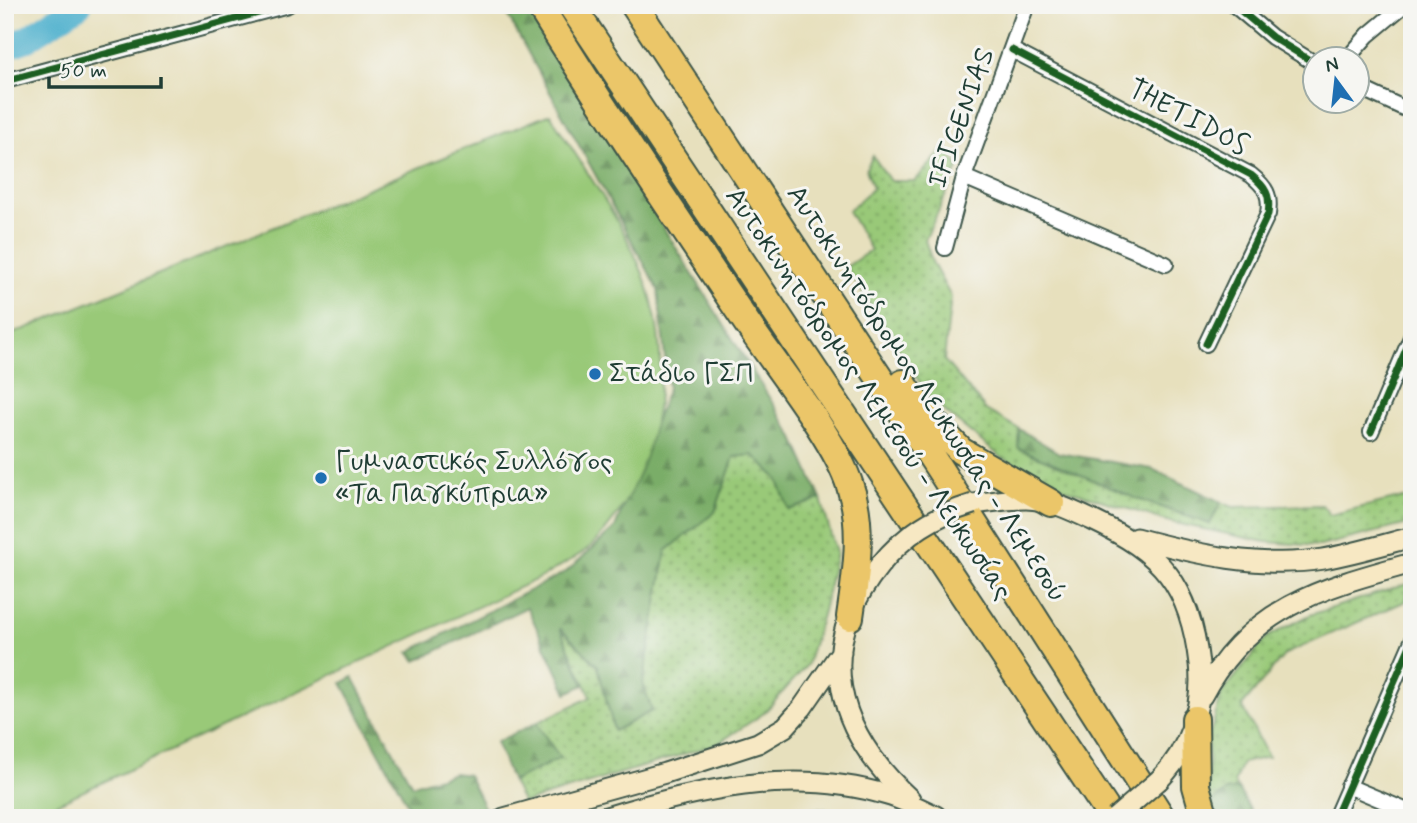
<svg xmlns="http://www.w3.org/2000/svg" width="1417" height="823" font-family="Mynerve,sans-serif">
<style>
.grass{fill:url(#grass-dots);stroke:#5c8356;stroke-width:2}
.forest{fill:url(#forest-firs);stroke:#4c754e;stroke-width:2}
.pitch{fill:#99c978;stroke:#5c8356;stroke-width:2}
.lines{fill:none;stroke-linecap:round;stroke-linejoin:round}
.river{stroke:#4eb0cd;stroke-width:26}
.street-casing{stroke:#3d5549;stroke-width:18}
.secondary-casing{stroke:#3d5549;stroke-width:23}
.highway-casing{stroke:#3d5549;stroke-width:30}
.street{stroke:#fff;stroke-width:14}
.secondary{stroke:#f7e8c3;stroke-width:19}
.highway{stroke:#ebc669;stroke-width:26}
.secondary-bridge-casing{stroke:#3d5549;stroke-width:23;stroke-linecap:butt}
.secondary-bridge{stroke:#f7e8c3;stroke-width:19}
.cycleway-casing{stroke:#f6f6f2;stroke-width:11}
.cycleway{stroke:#1b5e20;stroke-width:7}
.poi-dot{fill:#1f6fb2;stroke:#f6f6f2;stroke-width:2.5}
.labels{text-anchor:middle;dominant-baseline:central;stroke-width:6;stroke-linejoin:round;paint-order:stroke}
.street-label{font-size:28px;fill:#1f3d34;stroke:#f6f6f2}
.poi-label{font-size:28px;fill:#1f3d34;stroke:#f6f6f2;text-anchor:start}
</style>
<defs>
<pattern id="grass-dots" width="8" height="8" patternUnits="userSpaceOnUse" patternTransform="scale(1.75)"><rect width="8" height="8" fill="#99c978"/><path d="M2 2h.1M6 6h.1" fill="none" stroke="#7ca463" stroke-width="1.8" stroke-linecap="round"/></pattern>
<pattern id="forest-firs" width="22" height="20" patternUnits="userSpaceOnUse" patternTransform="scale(1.75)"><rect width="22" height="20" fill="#7aad68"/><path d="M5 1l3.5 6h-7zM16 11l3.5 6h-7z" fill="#638e56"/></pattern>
</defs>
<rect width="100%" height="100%" fill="#f6f6f2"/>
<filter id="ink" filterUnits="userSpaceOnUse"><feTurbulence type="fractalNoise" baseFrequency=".0143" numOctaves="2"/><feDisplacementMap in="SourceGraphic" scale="14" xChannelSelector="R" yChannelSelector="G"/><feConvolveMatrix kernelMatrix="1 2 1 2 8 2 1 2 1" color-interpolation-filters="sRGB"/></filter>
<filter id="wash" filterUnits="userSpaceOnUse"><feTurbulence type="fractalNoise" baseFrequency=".00686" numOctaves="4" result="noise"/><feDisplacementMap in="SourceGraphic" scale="28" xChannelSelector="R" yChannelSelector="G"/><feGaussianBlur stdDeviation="1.57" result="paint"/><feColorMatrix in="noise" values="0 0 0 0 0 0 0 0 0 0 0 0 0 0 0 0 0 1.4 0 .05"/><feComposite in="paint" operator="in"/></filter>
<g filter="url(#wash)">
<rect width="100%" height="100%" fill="#e7e0bd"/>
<path class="grass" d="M944 149 959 166 925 240 933 264 951 297 944 360 986 410 1019 429 1018 448 1135 498 1210 524 1221 502 1233 507 1322 505 1330 515 1395 499H1412V523L1320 546 1266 542 1170 522 1066 489 1002 458 932 401 846 267 871 250 848 211 873 188 866 169 873 156 890 181H915Z
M753 455 777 478 789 509 821 499 836 553 823 611 807 665 764 713 717 744 523 803 512 782 560 758 536 723 591 697 558 626 598 666 614 730 643 683 666 551 715 512 734 457Z
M1410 583 1406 601 1285 654 1242 706 1268 757 1242 763 1234 783 1238 789 1226 791 1209 804 1208 741 1222 693 1267 637 1310 615Z
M823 809 855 818H684L710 812Z"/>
<path class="forest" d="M502 5H525L793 436 821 499 789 510 777 478 753 455 734 457 715 512 666 551 643 683 652 711 614 731 598 666 560 628 584 685 567 693 527 607 416 661 409 652 566 572 615 528 668 388 658 289Z
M1019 429 1059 453 1152 469 1221 502 1210 524 1135 498 1018 448Z
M353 677 412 785 454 773 468 775 486 811 463 818H415L342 683Z
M536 723 560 758 512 782 496 742Z
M1238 789 1255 818H1216L1209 804 1226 791Z"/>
<path class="pitch" d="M550 114C583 168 626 224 647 285 676 369 657 480 593 544 580 557 559 566 544 576L26 818H5V337Z"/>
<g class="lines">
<path class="river" d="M5 47 27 39 79 5"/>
</g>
</g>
<g filter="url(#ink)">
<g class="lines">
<defs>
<path id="street" d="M1234 5 1272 37 1316 64
M1012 50 1251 175C1266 187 1271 195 1268 214L1206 344
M1346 60 1368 35 1404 5
M5 81 288 5
M1358 87 1412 112
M964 177 1166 264
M945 248 964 177 1027 5
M1371 432 1412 335
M1348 786 1412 813
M1335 818 1412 641"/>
<path id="secondary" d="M973 504C990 502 1008 499 1026 499 1048 499 1071 510 1092 520 1162 553 1190 585 1199 664 1204 706 1189 750 1159 780
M1136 538C1196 554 1260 569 1323 559 1352 554 1382 545 1412 537
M880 565C812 649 836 731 910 799
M1202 696C1249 607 1321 588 1412 563
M504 818 665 773 758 743 785 727 802 708 841 652
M603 818C693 790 794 766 887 795 904 800 920 808 936 816"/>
<path id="highway" d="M539 5C607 115 679 222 751 329 779 370 836 441 850 486 864 528 856 574 850 617
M571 5 1112 818
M634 5 938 467 1162 818
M903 383 919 407 961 451 1051 503
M1195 719 1196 786 1205 818"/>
</defs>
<use href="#street" class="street-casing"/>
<use href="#secondary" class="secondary-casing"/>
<use href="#highway" class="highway-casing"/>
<use href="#street" class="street"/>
<use href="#secondary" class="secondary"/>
<use href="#highway" class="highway"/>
<defs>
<path id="secondary-bridge" d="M880 565C905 534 934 516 973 504
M1115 818 1159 780"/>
</defs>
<use href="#secondary-bridge" class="secondary-bridge-casing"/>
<use href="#secondary-bridge" class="secondary-bridge"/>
<defs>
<path id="cycleway" d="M1234 5 1272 37 1316 64
M1012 50 1251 175C1266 187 1271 195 1268 214L1206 344
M5 81 288 5
M1371 432 1412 335
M1335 818 1412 641"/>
</defs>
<use href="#cycleway" class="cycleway-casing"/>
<use href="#cycleway" class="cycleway"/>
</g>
</g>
<g class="poi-dot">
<circle cx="595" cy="374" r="7"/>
<circle cx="321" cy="478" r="7"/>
</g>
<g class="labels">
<g class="street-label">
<text transform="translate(962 118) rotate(-70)">IFIGENIAS</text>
<text transform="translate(1188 118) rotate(28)">THETIDOS</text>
<text transform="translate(868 394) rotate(56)">Αυτοκινητόδρομος Λεμεσού - Λευκωσίας</text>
<text transform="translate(926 394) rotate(57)">Αυτοκινητόδρομος Λευκωσίας - Λεμεσού</text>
</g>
<g class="poi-label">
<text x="609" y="374">Στάδιο ΓΣΠ</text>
<text x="335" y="462">Γυμναστικός Συλλόγος<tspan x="335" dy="32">«Τα Παγκύπρια»</tspan></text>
</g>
</g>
<rect width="1417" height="823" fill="none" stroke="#f6f6f2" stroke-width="28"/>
<g transform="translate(1336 80) rotate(345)"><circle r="33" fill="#f6f6f2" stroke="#a0aca6" stroke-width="2"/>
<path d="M0-5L12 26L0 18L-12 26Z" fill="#1f6fb2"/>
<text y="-10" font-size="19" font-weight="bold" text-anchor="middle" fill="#1f3d34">N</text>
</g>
<path d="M49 77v10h112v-10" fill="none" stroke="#1f3d34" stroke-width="3.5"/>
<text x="60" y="77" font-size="21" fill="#1f3d34" stroke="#f6f6f2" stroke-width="5" paint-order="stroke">50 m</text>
</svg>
